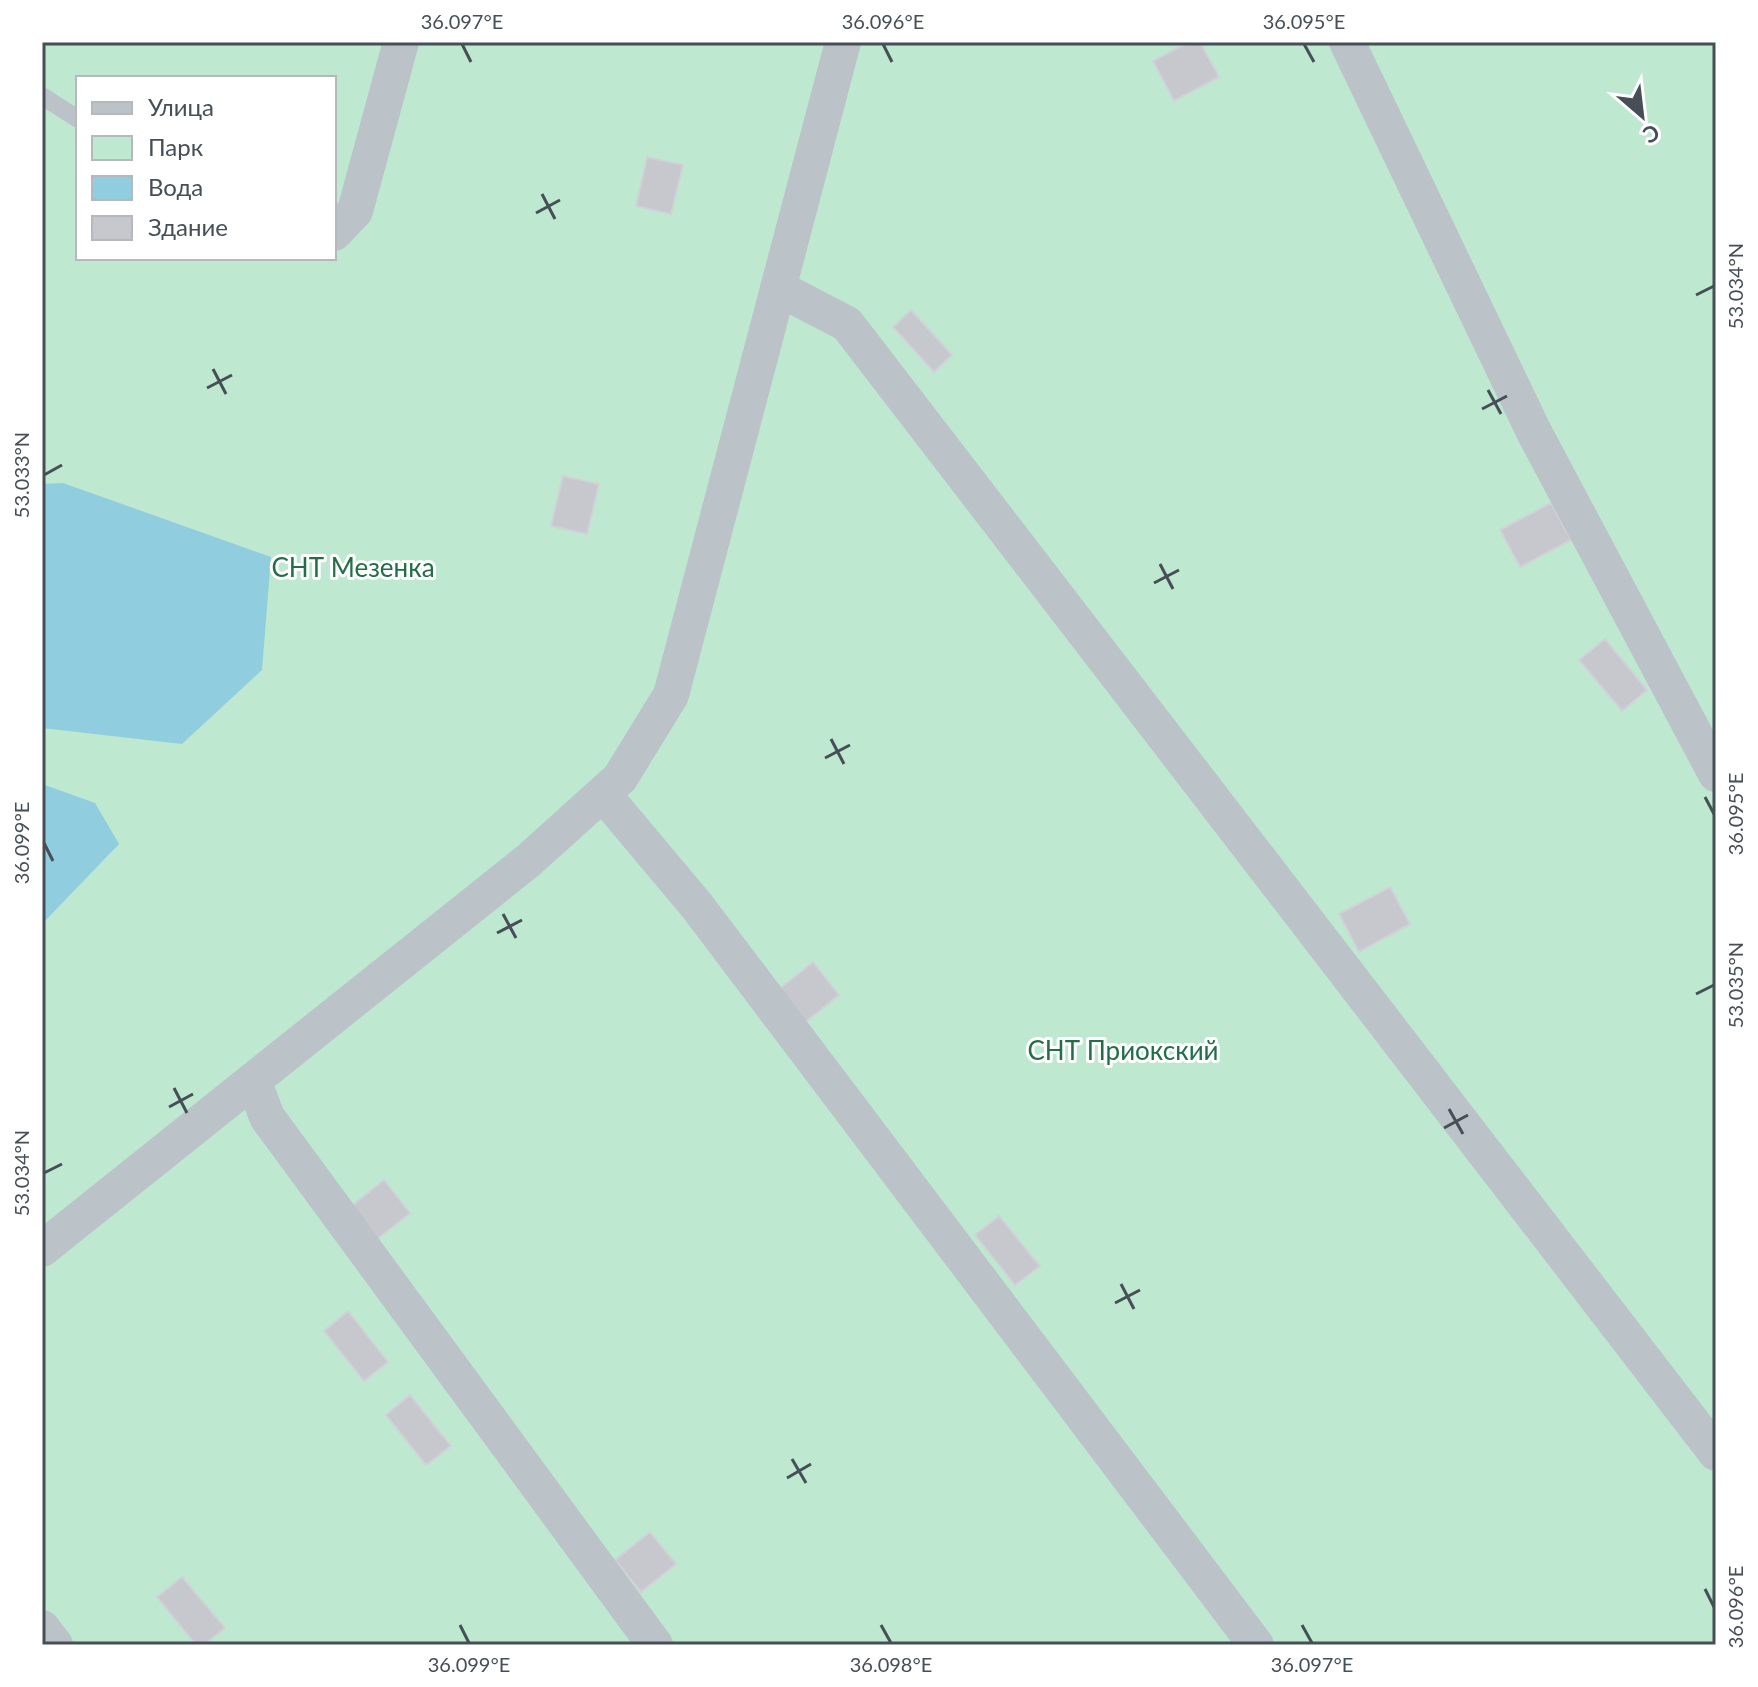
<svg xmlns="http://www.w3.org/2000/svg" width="1758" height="1687" font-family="Lato,sans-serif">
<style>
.green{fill:#bee8cf;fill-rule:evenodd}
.water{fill:#90cddf}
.building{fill:#c7c8ce;stroke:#d0d2d7;stroke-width:2}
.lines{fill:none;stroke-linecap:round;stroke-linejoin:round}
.lane{stroke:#bbc3c9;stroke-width:18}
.street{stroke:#bbc3c9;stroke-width:36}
.ticks{fill:none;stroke:#464f56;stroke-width:3}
.labels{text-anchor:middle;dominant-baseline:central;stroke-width:6;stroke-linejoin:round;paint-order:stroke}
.park-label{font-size:26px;fill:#216e49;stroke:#fff}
.neatline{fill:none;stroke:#464f56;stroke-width:3}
.ticks-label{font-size:20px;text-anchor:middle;fill:#464f56}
</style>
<rect width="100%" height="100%" fill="#eeecec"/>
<path class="green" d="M42 42H1716V1645H42ZM78 78H334V258H78Z"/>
<path class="water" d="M63 483 271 557 262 670 182 744 42 728V484Z
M42 784 95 803 119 844 42 924Z"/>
<path class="building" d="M1189 42H1200L1219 77 1174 101 1153 61Z
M647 157 683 165 671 214 636 206Z
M911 310 952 355 934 372 893 327Z
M563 476 599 484 587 534 551 526Z
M1551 503 1571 540 1520 567 1500 530Z
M1605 639 1647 690 1622 711 1579 660Z
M1390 887 1410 924 1359 952 1339 914Z
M813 962 839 995 804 1023 778 990Z
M384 1180 410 1213 375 1241 349 1208Z
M999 1216 1040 1266 1015 1285 975 1235Z
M348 1311 388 1362 364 1381 324 1331Z
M410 1395 451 1446 426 1465 386 1415Z
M650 1532 676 1564 641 1592 615 1560Z
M182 1577 225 1628 204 1645H196L157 1597Z"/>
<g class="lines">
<path class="lane" d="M42 96 78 119"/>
<path class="street" d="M1347 42 1534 432 1716 774
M334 233 355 211 401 42
M778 288 847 324 1716 1453
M603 794 697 906 1256 1645
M253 1080 267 1117 655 1645
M42 1249 529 860 620 778 671 695 843 42
M42 1628 55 1645"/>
</g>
<path class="ticks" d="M462 44 471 62M883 44 892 62M1304 44 1314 62M542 194 555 219M536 213 560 200M1696 295 1714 286M213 369 226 394M207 388 232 375M1488 390 1501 414M1482 409 1507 396M44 475 62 465M1160 564 1173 589M1154 583 1179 570M831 739 844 764M825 758 850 745M1705 797 1714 814M44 843 53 861M503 914 516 938M497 933 522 920M1696 994 1714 985M174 1088 187 1113M169 1107 193 1094M1449 1109 1463 1134M1444 1128 1468 1115M44 1173 62 1164M1121 1284 1134 1309M1115 1303 1140 1290M792 1459 806 1483M787 1478 811 1464M1705 1589 1714 1607M460 1625 469 1643M881 1625 891 1643M1302 1625 1312 1643"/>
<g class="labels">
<g class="park-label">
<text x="353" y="567">СНТ Мезенка</text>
<text x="1123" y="1050">СНТ Приокский</text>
</g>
</g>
<rect width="1758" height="1687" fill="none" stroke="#ffffff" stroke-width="88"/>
<rect x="76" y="76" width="260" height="184" fill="#ffffff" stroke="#b5b9bb" stroke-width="2"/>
<rect x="92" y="102" width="40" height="12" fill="#bbc3c9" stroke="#b5b9bb" stroke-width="2"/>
<text x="148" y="116" font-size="24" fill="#464f56">Улица</text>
<rect x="92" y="136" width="40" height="24" fill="#bee8cf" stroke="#b5b9bb" stroke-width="2"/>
<text x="148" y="156" font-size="24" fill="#464f56">Парк</text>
<rect x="92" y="176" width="40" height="24" fill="#90cddf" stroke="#b5b9bb" stroke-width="2"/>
<text x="148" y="196" font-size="24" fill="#464f56">Вода</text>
<rect x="92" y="216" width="40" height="24" fill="#c7c8ce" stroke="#b5b9bb" stroke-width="2"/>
<text x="148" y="236" font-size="24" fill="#464f56">Здание</text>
<g transform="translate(1642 116) rotate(152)" stroke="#ffffff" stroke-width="6" paint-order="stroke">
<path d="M0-6L14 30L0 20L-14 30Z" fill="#464f56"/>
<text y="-12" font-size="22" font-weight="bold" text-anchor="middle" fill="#464f56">С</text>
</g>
<rect x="44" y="44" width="1670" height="1599" class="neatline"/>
<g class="ticks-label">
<text x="462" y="29">36.097°E</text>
<text x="883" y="29">36.096°E</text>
<text x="1304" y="29">36.095°E</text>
<text transform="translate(1736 286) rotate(-90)" y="7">53.034°N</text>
<text transform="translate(22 475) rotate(-90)" y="7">53.033°N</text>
<text transform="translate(1736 814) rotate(-90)" y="7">36.095°E</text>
<text transform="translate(22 843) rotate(-90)" y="7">36.099°E</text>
<text transform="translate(1736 985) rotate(-90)" y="7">53.035°N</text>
<text transform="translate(22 1173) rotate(-90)" y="7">53.034°N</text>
<text transform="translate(1736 1607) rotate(-90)" y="7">36.096°E</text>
<text x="469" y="1672">36.099°E</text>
<text x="891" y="1672">36.098°E</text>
<text x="1312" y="1672">36.097°E</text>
</g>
</svg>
